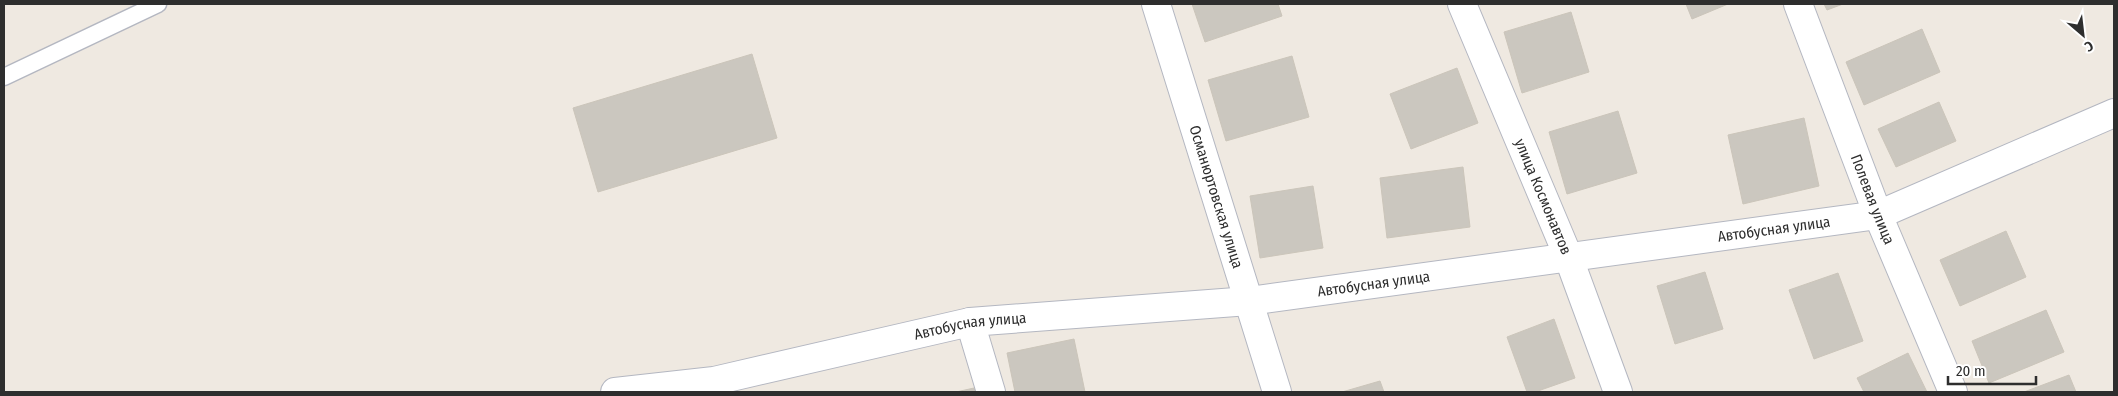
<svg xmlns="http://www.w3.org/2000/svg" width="2118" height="396" font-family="'Fira Sans Condensed',sans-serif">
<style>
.building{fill:#cbc7bf;stroke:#cbc5ba}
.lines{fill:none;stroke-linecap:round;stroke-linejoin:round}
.lane-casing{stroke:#b4b7c1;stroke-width:19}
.street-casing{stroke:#b4b7c1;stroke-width:30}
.lane{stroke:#fff;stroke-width:16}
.street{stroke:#fff;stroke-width:28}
.labels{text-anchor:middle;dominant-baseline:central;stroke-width:4;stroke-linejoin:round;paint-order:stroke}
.street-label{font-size:15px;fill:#2e2e2e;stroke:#fff}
</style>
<rect width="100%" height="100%" fill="#efe9e1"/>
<path class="building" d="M1192 4H1278L1282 16 1205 42Z
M1686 4H1728L1692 19Z
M1824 4H1843L1827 10Z
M1571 12 1589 72 1522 93 1504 32Z
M1922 29 1940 72 1864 105 1846 62Z
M752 54 777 138 598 192 573 108Z
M1292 56 1309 117 1226 141 1208 80Z
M1457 68 1478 123 1411 149 1390 94Z
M1939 102 1956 141 1896 167 1878 129Z
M1618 111 1637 173 1567 194 1549 132Z
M1804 118 1819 186 1743 204 1728 135Z
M1463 167 1470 227 1387 238 1380 178Z
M1313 186 1323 248 1260 258 1250 196Z
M2006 231 2026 277 1960 306 1940 260Z
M1705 272 1723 329 1675 344 1657 286Z
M1838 273 1863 341 1814 359 1789 290Z
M2046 310 2064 352 1989 383 1972 341Z
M1554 319 1575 378 1535 392H1527L1507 337Z
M1074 339 1085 392H1015L1007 353Z
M1908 353 1927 392H1864L1857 378Z
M2069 375 2076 392H2024Z
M1380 381 1384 392H1342Z
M974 388 975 392H956Z"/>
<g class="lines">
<defs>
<path id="lane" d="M4 77 158 4"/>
<g id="street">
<path id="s1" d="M1156 4 1277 392"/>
<path id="s2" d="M1462 4 1568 256 1618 392"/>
<path id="s3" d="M1798 4 1878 215 1953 392"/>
<path d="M970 322 991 392"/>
<path id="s4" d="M615 392 714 381 970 322 1249 301 1878 215 2114 113"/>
</g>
</defs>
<use href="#lane" class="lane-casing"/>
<use href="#street" class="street-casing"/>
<use href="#lane" class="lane"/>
<use href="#street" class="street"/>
</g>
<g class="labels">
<g class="street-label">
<text stroke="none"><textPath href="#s2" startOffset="209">улица Космонавтов</textPath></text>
<text stroke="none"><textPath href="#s1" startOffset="202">Османюртовская улица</textPath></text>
<text stroke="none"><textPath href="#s3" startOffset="209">Полевая улица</textPath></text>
<text stroke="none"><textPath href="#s4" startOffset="1172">Автобусная улица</textPath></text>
<text stroke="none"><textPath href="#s4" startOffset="768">Автобусная улица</textPath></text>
<text stroke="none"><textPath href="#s4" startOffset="362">Автобусная улица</textPath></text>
</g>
</g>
<rect width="2118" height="396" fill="none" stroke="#2e2e2e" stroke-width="10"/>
<g transform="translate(2083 35) rotate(152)" stroke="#ffffff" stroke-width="4" paint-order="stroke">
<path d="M0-4L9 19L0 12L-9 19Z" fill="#2e2e2e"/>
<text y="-8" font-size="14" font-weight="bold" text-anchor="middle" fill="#2e2e2e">С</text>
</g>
<path d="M1948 376v8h88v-8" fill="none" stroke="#2e2e2e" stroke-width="2.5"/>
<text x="1956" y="376" font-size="15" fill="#2e2e2e" stroke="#ffffff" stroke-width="4" paint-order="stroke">20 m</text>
</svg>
